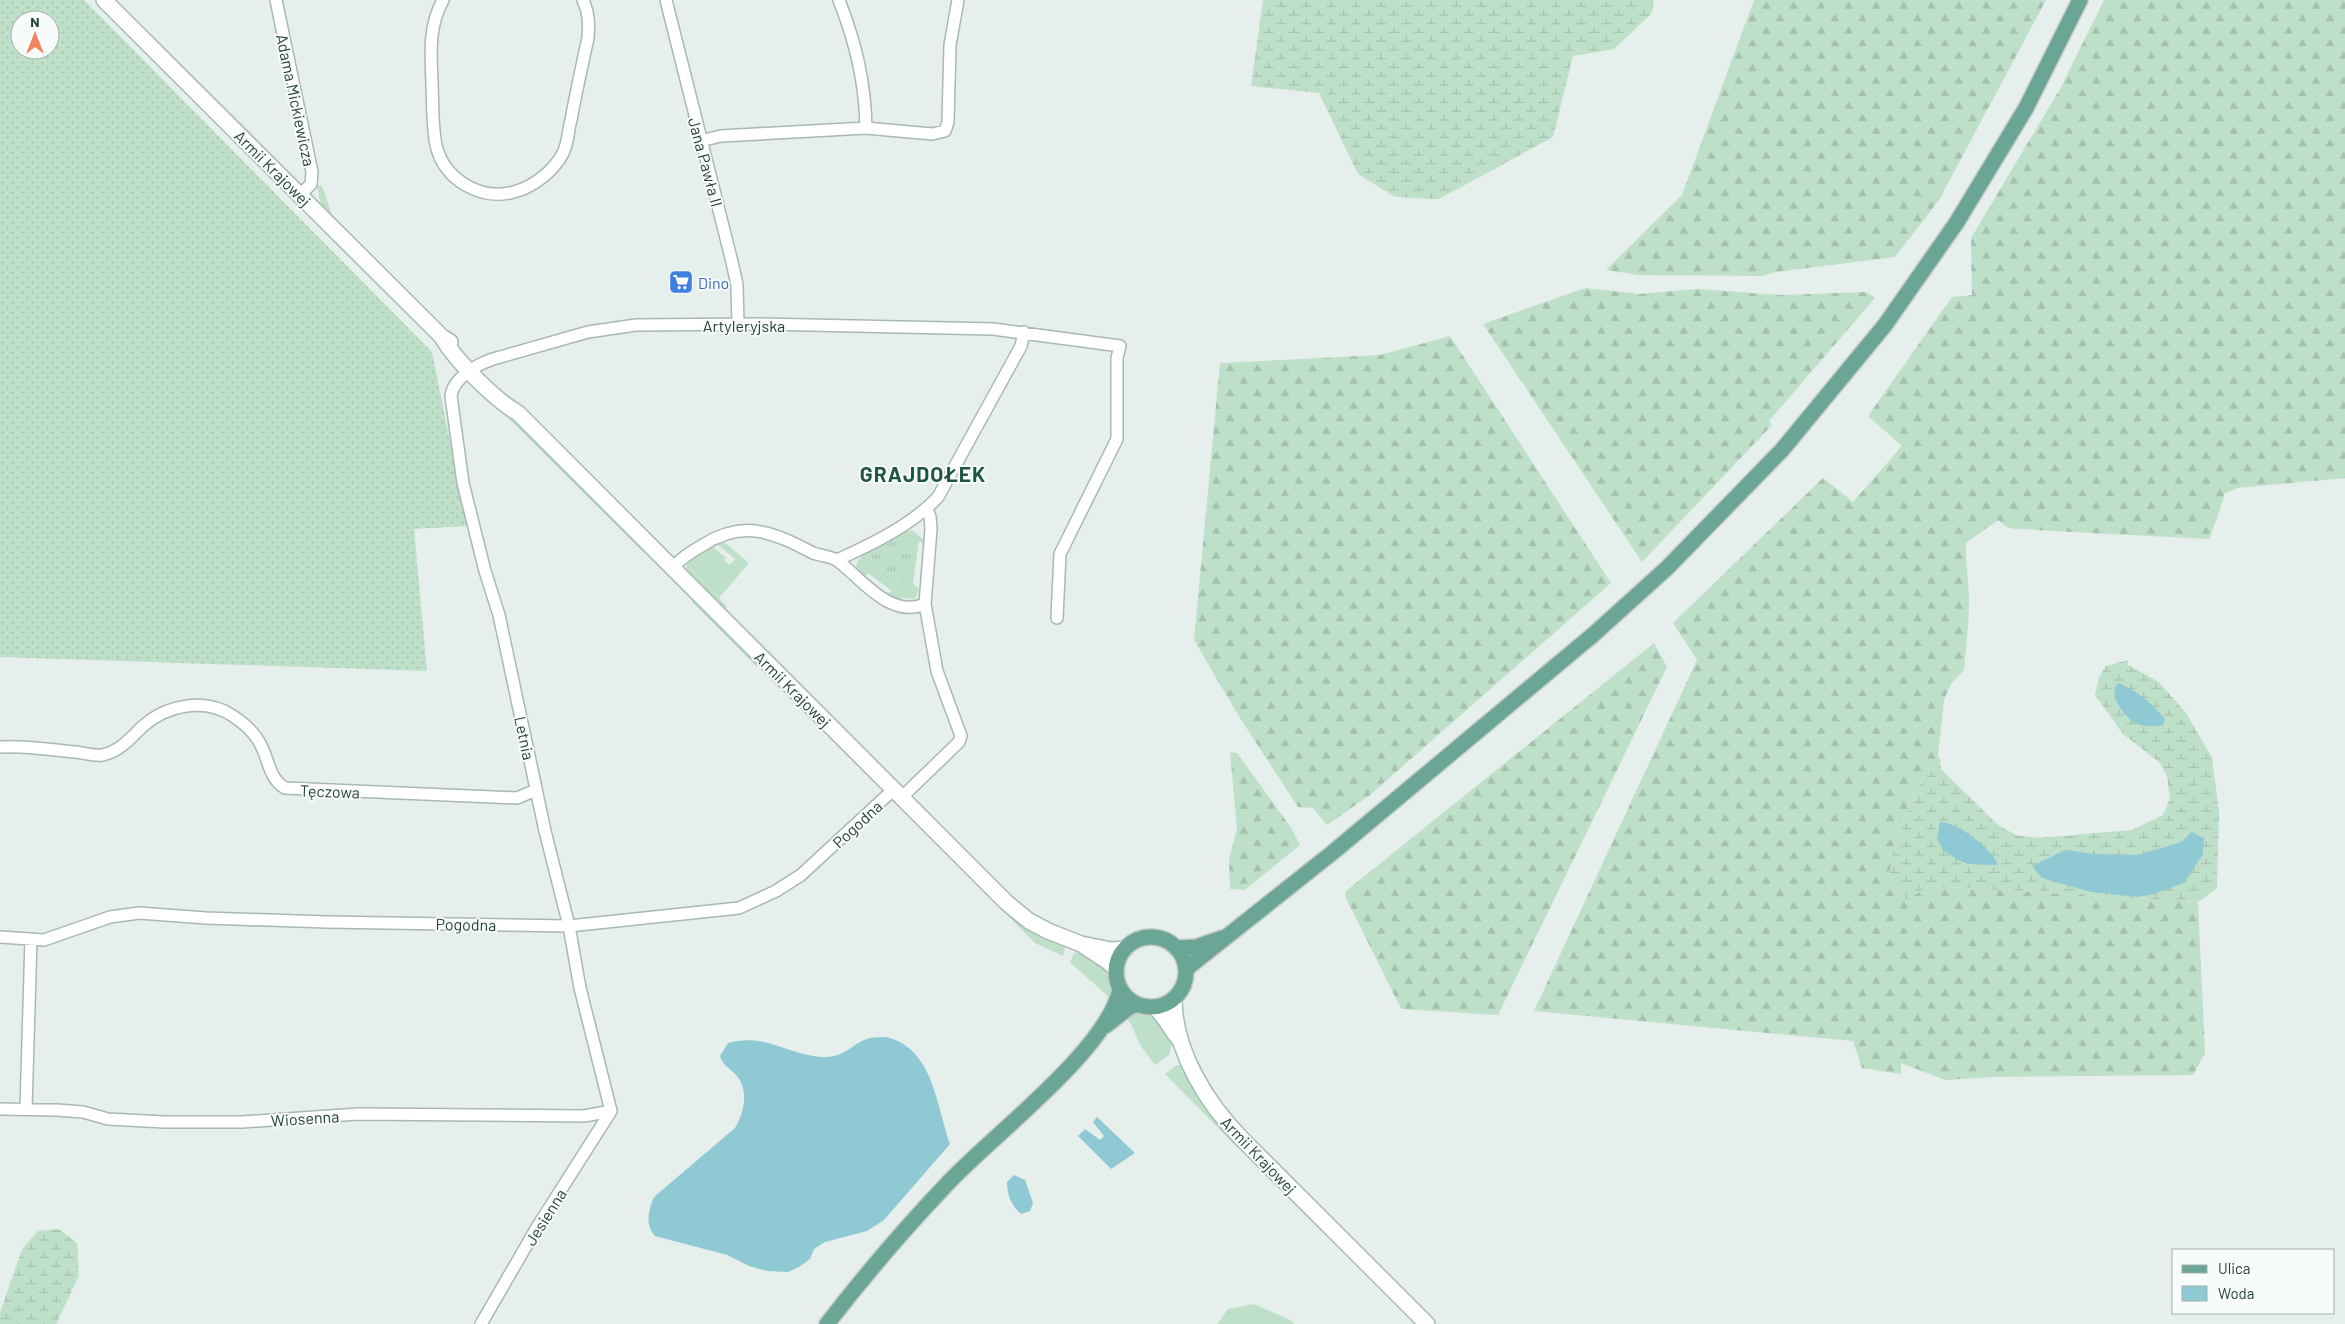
<svg xmlns="http://www.w3.org/2000/svg" width="2345" height="1324" font-family="Barlow,sans-serif">
<style>
.grass{fill:#bfe0c8}
.forest{fill:url(#forest-firs)}
.wetland{fill:url(#wetland-marsh)}
.park{fill:url(#park-tufts)}
.garden{fill:url(#garden-dots);fill-rule:evenodd}
.water{fill:#8ec9d4}
.lines{fill:none;stroke-linecap:round;stroke-linejoin:round}
.street-casing{stroke:#a8b8b2;stroke-width:14}
.secondary-casing{stroke:#a4bbb3;stroke-width:18}
.primary-casing{stroke:#c2cac8;stroke-width:18}
.street{stroke:#fff;stroke-width:11}
.secondary{stroke:#fff;stroke-width:15}
.primary{stroke:#6aa596;stroke-width:15}
.labels{text-anchor:middle;dominant-baseline:central;stroke-width:4;stroke-linejoin:round;paint-order:stroke}
.street-label{font-size:16px;fill:#24423a;stroke:#f7fbf9}
.shop-label{font-size:16px;fill:#366cbe;stroke:#f7fbf9;text-anchor:start}
.district-label{font-size:21px;font-weight:bold;letter-spacing:1px;fill:#1f5548;stroke:#f7fbf9}
</style>
<defs>
<pattern id="forest-firs" width="22" height="20" patternUnits="userSpaceOnUse" patternTransform="scale(1.25)"><rect width="22" height="20" fill="#bfe0c8"/><path d="M5 1l3.5 6h-7zM16 11l3.5 6h-7z" fill="#a4c1ad"/></pattern>
<pattern id="wetland-marsh" width="20" height="14" patternUnits="userSpaceOnUse" patternTransform="scale(1.25)"><rect width="20" height="14" fill="#bfe0c8"/><path d="M1 5h8M5 5V1M11 12h8M15 12V8" fill="none" stroke="#a4c1ad"/></pattern>
<pattern id="park-tufts" width="24" height="20" patternUnits="userSpaceOnUse" patternTransform="scale(1.25)"><rect width="24" height="20" fill="#bfe0c8"/><path d="M3 7l-1-3M5 7V3M7 7l1-3M15 17l-1-3M17 17v-4M19 17l1-3" fill="none" stroke="#a4c1ad"/></pattern>
<pattern id="garden-dots" width="8" height="8" patternUnits="userSpaceOnUse" patternTransform="scale(1.25)"><rect width="8" height="8" fill="#bfe0c8"/><path d="M2 2h.1M6 6h.1" fill="none" stroke="#a4c1ad" stroke-width="1.8" stroke-linecap="round"/></pattern>
</defs>
<rect width="100%" height="100%" fill="#e6efeb"/>
<path class="grass" d="M322 185 334 222 321 206 317 186Z
M501 406 643 547V552L501 411Z
M906 528 908 531 912 530 925 541 923 544 919 541 913 583 919 589 915 599 900 598 898 601 885 594 892 591 869 574 863 576 855 570 858 560 861 558 860 555Z
M723 541 749 563 719 598 727 607 725 609 688 572 686 567 690 561 713 547 726 558 724 560 730 565 735 559 718 545 717 543Z
M694 600H697L759 662 757 667 692 602Z
M978 882 1062 943 1065 949 1063 956 1035 943 976 884Z
M1080 951C1104 963 1117 971 1112 1000L1070 962 1074 953Z
M1141 1011 1153 1014 1173 1041 1169 1055 1155 1065 1140 1045 1131 1024 1125 1016 1132 1012Z
M1177 1065 1182 1066 1239 1146 1237 1147 1165 1074Z
M1254 1304 1290 1320 1294 1324H1217L1228 1309Z"/>
<path class="forest" d="M1754 0H2046L1939 200 1895 257 1776 272 1762 276 1638 275 1606 270 1682 195Z
M2104 0H2345V478L2237 488 2224 494C2225 499 2212 531 2209 539 2142 535 2075 533 2008 528L1998 520 1966 543C1965 562 1969 581 1969 600 1969 624 1966 647 1964 670L1951 684 1944 700 1938 756 1912 797 1894 849 1889 876 1906 899 1930 886 2198 902 2205 1053 2193 1075 1994 1077 1945 1080 1901 1063V1074L1862 1068 1853 1041 1534 1011 1697 660 1673 623 1823 478 1853 502 1902 446 1868 416 1952 297 1972 295 1971 238 2060 89Z
M1585 288 1639 294 1697 289 1780 295 1867 292 1875 298 1769 421 1772 425 1642 562 1483 324Z
M1450 336 1611 583 1370 795 1327 825 1313 808 1298 807 1238 715 1194 640 1220 363 1380 355Z
M1654 643 1667 667 1498 1015 1401 1009 1345 896 1346 891Z
M1230 752 1237 753 1292 829 1300 845 1245 890 1230 889 1229 859 1237 829Z"/>
<path class="wetland" d="M1263 0H1654L1652 13 1614 49 1573 56 1553 137 1439 199 1395 197 1358 174 1319 93 1251 86Z
M2128 660V665L2159 682 2186 713 2212 758 2219 812 2217 888 2198 902 1930 886 1906 900 1889 876 1894 849 1912 797 1938 756 1940 759 1941 769 1998 825 2016 835 2039 838 2132 830 2163 815 2170 799 2167 776 2159 762 2123 734 2095 695 2099 677 2106 666Z
M59 1229 77 1243 79 1276 56 1324H0V1313L22 1249 38 1231Z"/>
<path class="park" d="M903 535 914 551 899 592 861 563 864 558Z"/>
<path class="garden" d="M0 0H84L432 352 467 526 414 529 427 671 0 657ZM20 20H50V50H20Z"/>
<path class="water" d="M2118 683C2136 690 2153 704 2165 719L2163 725C2154 727 2143 727 2135 723 2124 716 2107 695 2118 683Z
M1940 822C1957 822 1992 848 1998 865L1968 864 1958 860 1943 850 1937 839Z
M2191 832 2204 838 2203 854 2184 883 2151 895 2136 897 2091 892 2042 878 2032 866 2065 850 2095 854 2137 855 2182 842Z
M886 1037C933 1048 936 1104 950 1144L884 1220 867 1231 825 1242 814 1249 810 1259 799 1267 788 1272 767 1271 749 1266 727 1255 655 1236C645 1224 648 1211 654 1197L735 1128C744 1113 749 1091 737 1076 730 1068 723 1066 720 1056L728 1043C766 1033 786 1054 821 1057 847 1058 851 1043 870 1038 875 1037 881 1037 886 1037Z
M1097 1117 1135 1153 1111 1169 1078 1136 1085 1129 1100 1140 1104 1136 1093 1122Z
M1014 1175 1025 1180 1033 1203 1030 1211 1021 1214C1011 1205 1007 1195 1007 1182Z"/>
<g class="lines">
<defs>
<path id="street" d="M276 0 312 172 311 184 300 195
M443 0C428 27 431 54 432 84 433 104 432 126 436 145 444 180 481 201 514 192 533 187 554 171 563 153 568 144 568 130 571 120 576 93 582 65 588 38 589 24 589 13 583 0
M666 0 732 262 737 285 738 324
M839 0C856 44 865 81 866 128
M700 141 721 136 866 128 932 134 945 131 948 122 950 45 958 0
M837 560C872 544 912 525 938 497L1021 346 1024 332
M672 568C681 558 691 552 703 545 744 519 773 532 813 553 821 556 832 556 838 561 862 579 890 619 925 604
M0 747C25 745 51 750 76 752 84 753 94 756 102 755 119 752 131 738 142 727 166 705 205 697 233 716 242 722 252 730 258 740 269 756 267 777 285 788L517 798 536 790
M901 798 959 742 961 736 937 671 925 604 931 529 930 517 927 509
M0 937 44 940 110 917 139 913 206 918 327 922 569 926 739 908 776 891 801 875 893 790
M0 1109 57 1110 83 1112 108 1119 164 1122H242L358 1114 584 1116 611 1111
M26 1109 31 939
M611 1111 580 988 569 926 545 831 499 615 485 571 463 483 451 396C453 378 478 364 493 359L588 332 636 325 758 324 993 329 1120 346 1117 358V439L1060 554 1057 618
M481 1324 536 1229 611 1111"/>
<path id="secondary" d="M104 0 442 337 450 342
M442 337C455 360 495 400 518 413L1007 903 1029 921 1048 931 1081 944 1111 950 1125 949
M1084 946 1107 961 1116 969
M1174 999C1174 1051 1207 1104 1243 1140L1427 1324
M1154 1007C1165 1015 1170 1029 1179 1039"/>
<path id="primary" d="M1116 972a35 35 0 1 1 70 0a35 35 0 1 1-70 0Z
M1176 948 1196 947 1222 938
M1186 969 1332 853 1594 634 1667 568 1782 450 1885 325 1957 222 2026 108 2080 0
M1105 1026 1131 1006 1137 1005
M827 1324C865 1275 905 1228 948 1183 993 1135 1106 1051 1120 990"/>
</defs>
<use href="#street" class="street-casing"/>
<use href="#secondary" class="secondary-casing"/>
<use href="#primary" class="primary-casing"/>
<use href="#street" class="street"/>
<use href="#secondary" class="secondary"/>
<use href="#primary" class="primary"/>
</g>
<defs>
<symbol id="supermarket-square" viewBox="-11 -11 22 22"><rect x="-9" y="-9" width="18" height="18" rx="4" fill="#3f7fe0" stroke="#f7fbf9"/><path d="M-6-5.5h2.5l.6 2H6L4.5 2H-2.5L-4.4-4H-6ZM-1.5 3.2a1.3 1.3 0 1 0 .1 0ZM3 3.2a1.3 1.3 0 1 0 .1 0Z" fill="#fff"/></symbol>
</defs>
<g fill-rule="evenodd">
<use href="#supermarket-square" x="667" y="268" width="28" height="28"/>
</g>
<g class="labels">
<g class="street-label">
<text transform="translate(296 100) rotate(78)">Adama Mickiewicza</text>
<text transform="translate(706 162) rotate(75)">Jana Pawła II</text>
<text transform="translate(273 168) rotate(45)">Armii Krajowej</text>
<text x="744" y="325">Artyleryjska</text>
<text transform="translate(793 689) rotate(45)">Armii Krajowej</text>
<text transform="translate(525 738) rotate(78)">Letnia</text>
<text transform="translate(330 791) rotate(2)">Tęczowa</text>
<text transform="translate(857 824) rotate(-43)">Pogodna</text>
<text transform="translate(466 924) rotate(1)">Pogodna</text>
<text transform="translate(305 1118) rotate(-4)">Wiosenna</text>
<text transform="translate(1259 1155) rotate(46)">Armii Krajowej</text>
<text transform="translate(545 1217) rotate(-58)">Jesienna</text>
</g>
<g class="shop-label">
<text x="698" y="282">Dino</text>
</g>
<g class="district-label">
<text x="923" y="473">GRAJDOŁEK</text>
</g>
</g>
<rect x="2172" y="1249" width="162" height="65" fill="#f7fbf9" stroke="#a3b1ad"/>
<rect x="2182" y="1265" width="25" height="8" fill="#6aa596" stroke="#a3b1ad"/>
<text x="2218" y="1274" font-size="15" fill="#24423a">Ulica</text>
<rect x="2182" y="1286" width="25" height="15" fill="#8ec9d4" stroke="#a3b1ad"/>
<text x="2218" y="1299" font-size="15" fill="#24423a">Woda</text>
<g transform="translate(35 35)"><circle r="24" fill="#f7fbf9" stroke="#a3b1ad"/>
<path d="M0-4L9 19L0 12L-9 19Z" fill="#f4845f"/>
<text y="-8" font-size="14" font-weight="bold" text-anchor="middle" fill="#24423a">N</text>
</g>
</svg>
